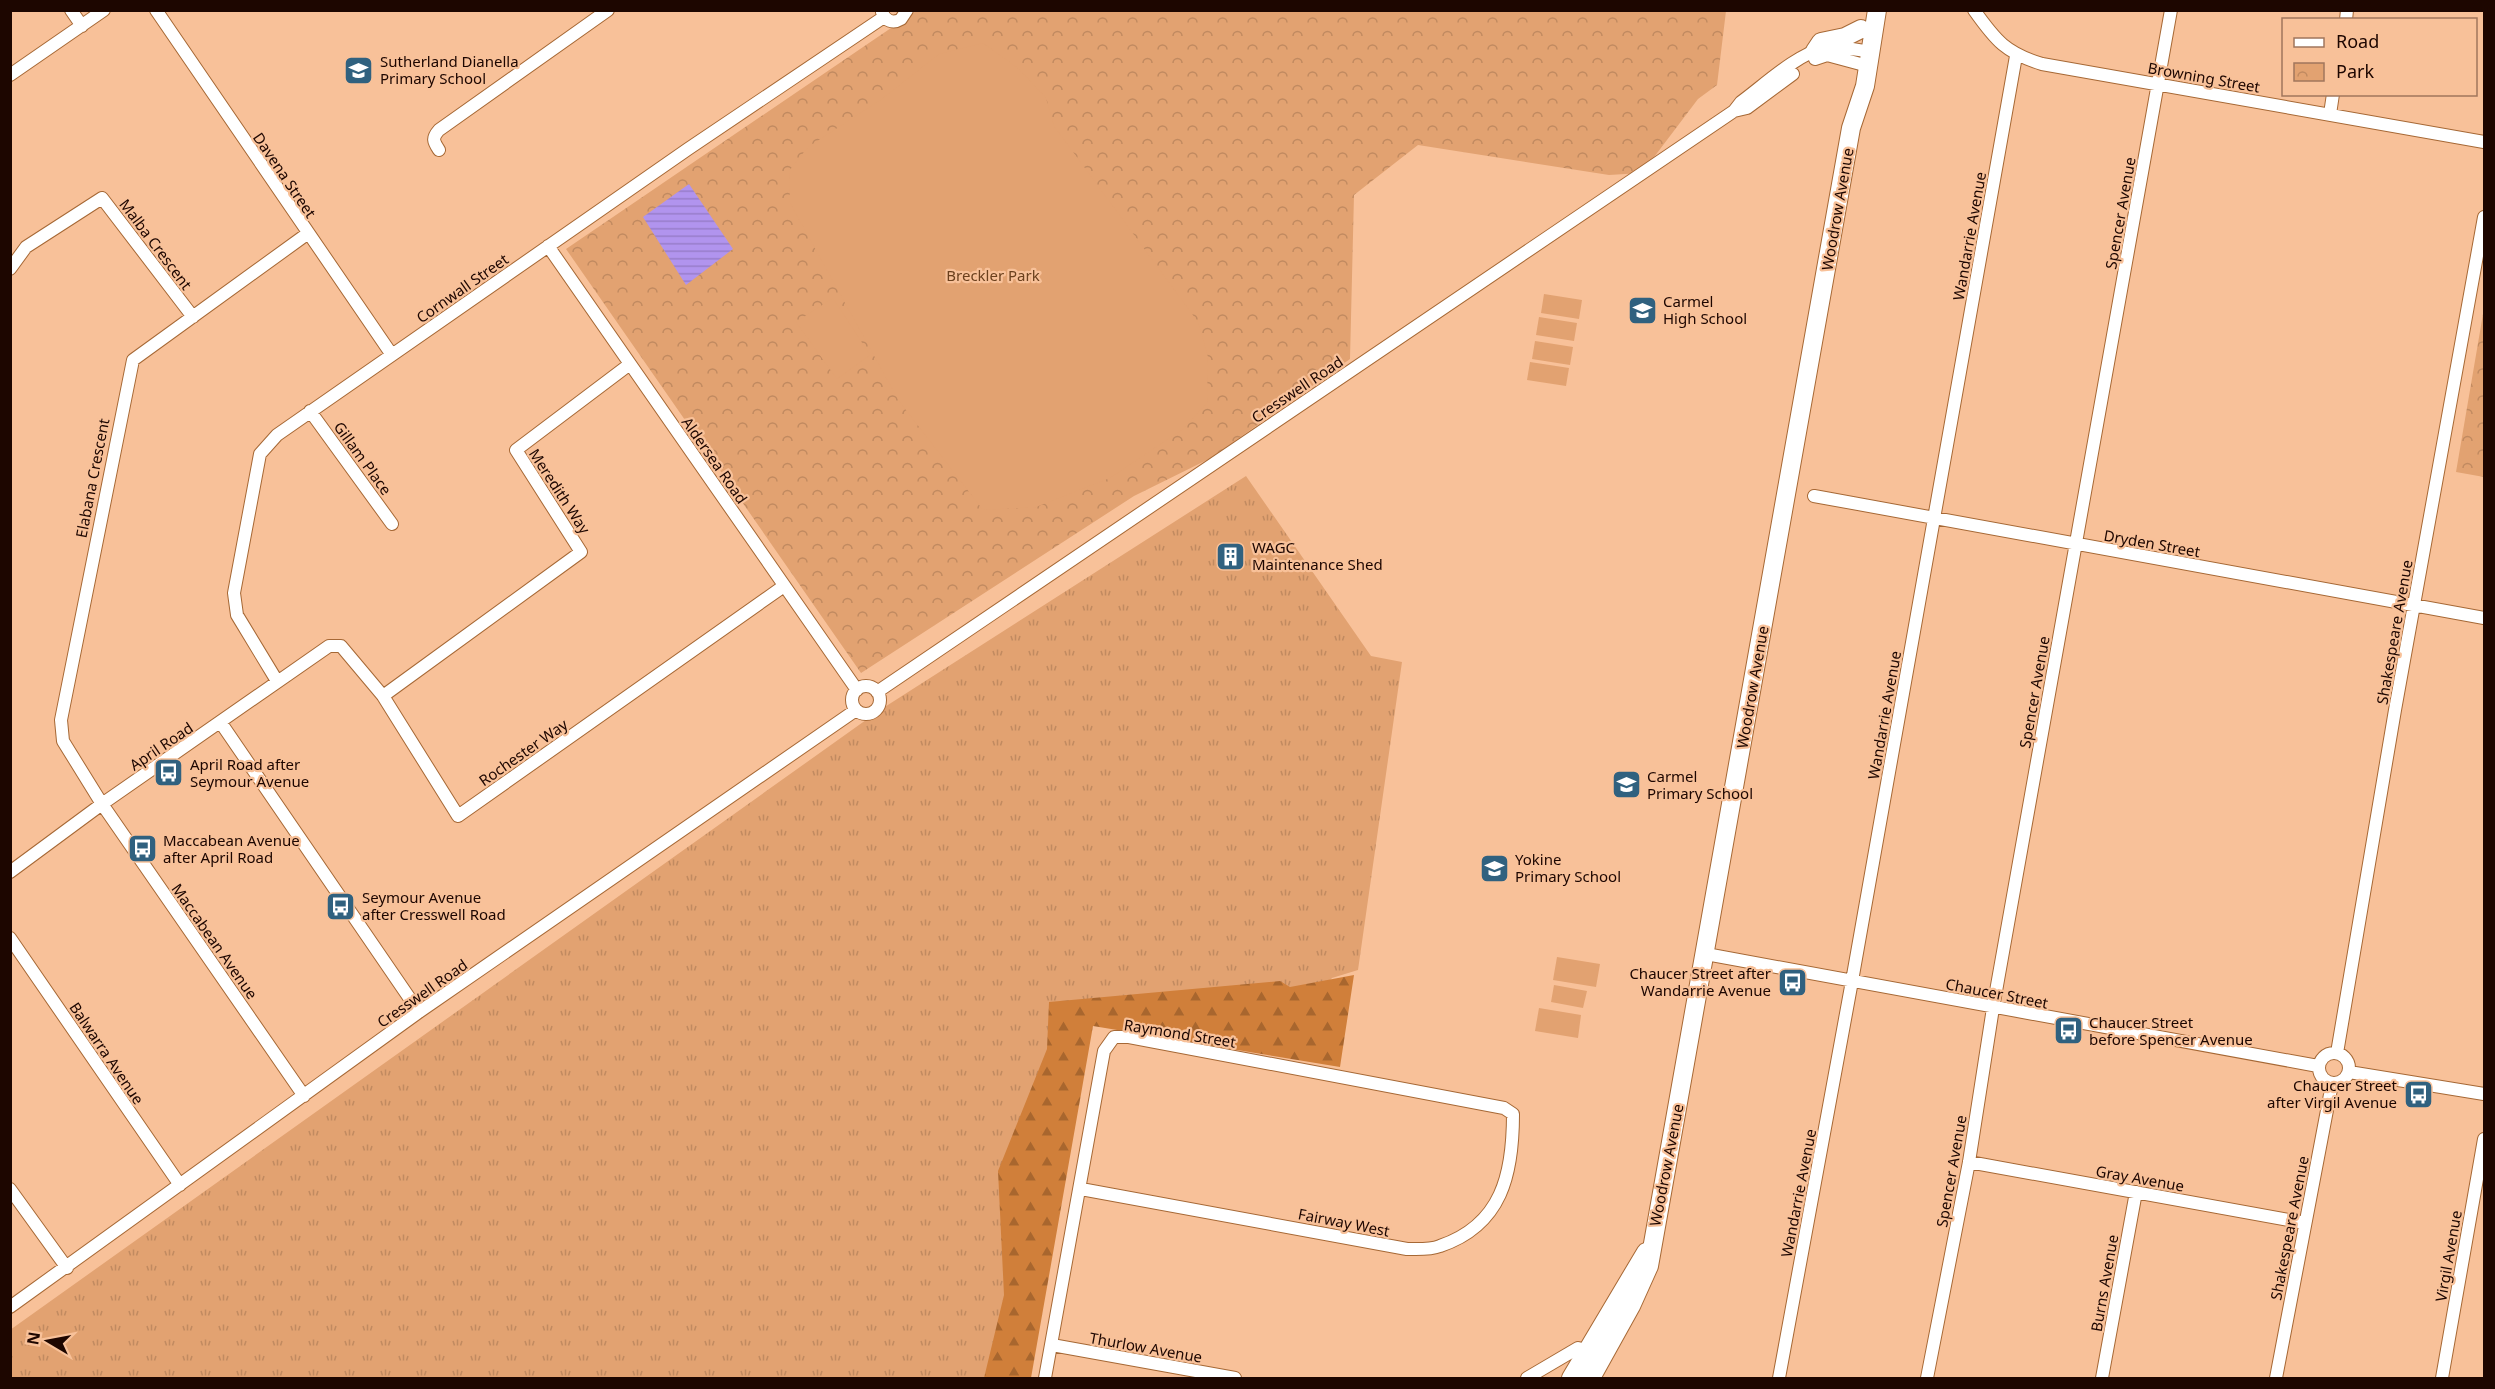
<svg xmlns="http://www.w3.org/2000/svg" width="2495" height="1389" font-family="'Noto Sans',sans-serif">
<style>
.grass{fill:url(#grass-tufts)}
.forest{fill:url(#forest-firs)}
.park{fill:url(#park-crowns)}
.garden{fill:#e2a271}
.water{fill:url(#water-rules)}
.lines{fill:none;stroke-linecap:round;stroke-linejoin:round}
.street-casing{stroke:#a66835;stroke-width:14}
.primary-casing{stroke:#a66835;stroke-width:20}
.street{stroke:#fff;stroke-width:12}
.primary{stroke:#fff;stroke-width:18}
.labels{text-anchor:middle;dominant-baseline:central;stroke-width:4.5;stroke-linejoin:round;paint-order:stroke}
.poi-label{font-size:15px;fill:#1d0600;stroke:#f8c199;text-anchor:start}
.street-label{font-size:15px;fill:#1d0600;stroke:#f8c199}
.park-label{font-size:15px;fill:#6b401d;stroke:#f8c199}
</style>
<defs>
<pattern id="grass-tufts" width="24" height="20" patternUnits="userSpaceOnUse" patternTransform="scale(1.5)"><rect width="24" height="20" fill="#e2a271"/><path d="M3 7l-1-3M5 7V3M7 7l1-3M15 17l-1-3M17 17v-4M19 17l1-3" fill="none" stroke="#c18a60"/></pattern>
<pattern id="forest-firs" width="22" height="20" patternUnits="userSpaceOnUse" patternTransform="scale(1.5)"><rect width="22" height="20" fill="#d07f3a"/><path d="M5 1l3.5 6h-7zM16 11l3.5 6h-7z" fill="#a8662e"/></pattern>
<pattern id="park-crowns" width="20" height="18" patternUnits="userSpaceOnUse" patternTransform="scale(1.5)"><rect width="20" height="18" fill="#e2a271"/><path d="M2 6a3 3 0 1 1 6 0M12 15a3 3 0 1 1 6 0" fill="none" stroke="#c18a60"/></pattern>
<pattern id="water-rules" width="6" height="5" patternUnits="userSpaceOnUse" patternTransform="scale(1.5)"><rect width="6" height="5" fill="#b194ee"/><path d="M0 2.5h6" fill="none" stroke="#987eca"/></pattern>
</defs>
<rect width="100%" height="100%" fill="#f8c199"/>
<path class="grass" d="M1246 476 1371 656 1402 662 1358 970 1332 978 1314 999 1085 1015 1024 1378H11L10 1330 880 710Z"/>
<path class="forest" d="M1354 975 1340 1067 1093 1026 1031 1378H984L1004 1295 998 1171 1047 1049 1049 1002 1280 981 1290 987Z"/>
<path class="park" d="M916 11H1726L1717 85 1698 99 1642 173 1609 175 1418 145 1354 195 1350 359 1211 458 1134 496 861 673 566 249Z
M2484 308V477L2456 472Z"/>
<path class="garden" d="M983 43 1019 69 1046 98 1054 126 1198 322 1208 357 1207 403 1183 429 1110 478 1036 507 983 510 899 401 790 203 789 171 808 147 882 99 939 54Z
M1544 294 1582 300 1579 319 1541 313Z
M833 298 870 355 837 379 796 322Z
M1539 317 1577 323 1574 341 1536 335Z
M1535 341 1573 347 1570 365 1532 359Z
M1530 362 1569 368 1566 386 1527 380Z
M1557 957 1600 964 1596 987 1553 980Z
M1554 985 1587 991 1583 1008 1551 1002Z
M1539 1008 1581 1015 1578 1038 1535 1031Z"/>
<path class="water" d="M689 184 733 249 686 285 643 217Z"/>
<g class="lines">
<defs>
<path id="street" d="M71 10 82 26
M156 10 392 355
M1974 10C1996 41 2006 53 2042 64L2484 142
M882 12C885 21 893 24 901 19L907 10
M2346 20 2347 10
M1815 59 1827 55 1868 66
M10 75 104 10
M1734 111 1747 108 1793 74
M2330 114 2333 94
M439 150C433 141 432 138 439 130L608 10
M548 246 857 690
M10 269 26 247 102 198 193 317
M310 411 392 524
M1814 496 2484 618
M277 681 237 615 234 593 260 454 277 435 688 149 884 17
M852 700a14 14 0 1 1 28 0a14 14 0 1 1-28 0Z
M877 692 1734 111 1741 102C1763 86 1797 54 1824 48 1838 45 1856 50 1870 52
M383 696 581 552 516 450 630 364
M221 723 419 1012
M10 872 102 804 329 646H341L383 696 458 816 784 586
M10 938 180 1185
M1706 954 2318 1066
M2319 1068a15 15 0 1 1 30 0a15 15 0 1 1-30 0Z
M2337 1053 2395 710 2484 217
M2349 1072 2484 1094
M304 1096 102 804 63 741 61 720 133 360 307 234
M1969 1162 2305 1223
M10 1189 67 1268
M10 1307 419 1012 856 710
M1052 1345 1235 1378
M1045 1378 1104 1051 1114 1037H1129L1504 1108 1513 1114C1513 1174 1502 1225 1440 1246 1430 1250 1418 1249 1407 1249L1081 1189
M1527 1378 1578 1348 1586 1350
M1779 1378 1852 981 2016 56
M1927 1378 1969 1162 1993 1008 2171 10
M2102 1378 2136 1192
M2276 1378 2332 1084
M2442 1378 2484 1139"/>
<path id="primary" d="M1815 51 1821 42 1845 37 1861 29
M1571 1378 1646 1252
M1591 1378 1631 1306 1649 1266 1851 128 1865 86 1877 10"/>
</defs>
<use href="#street" class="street-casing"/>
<use href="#primary" class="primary-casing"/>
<use href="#street" class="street"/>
<use href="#primary" class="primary"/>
</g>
<defs>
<symbol id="school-square" viewBox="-11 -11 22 22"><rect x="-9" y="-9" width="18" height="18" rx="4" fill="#30617f" stroke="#f8c199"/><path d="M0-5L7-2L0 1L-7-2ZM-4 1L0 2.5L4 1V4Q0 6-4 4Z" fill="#fff"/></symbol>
<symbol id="building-square" viewBox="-11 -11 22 22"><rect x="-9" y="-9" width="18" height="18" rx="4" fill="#30617f" stroke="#f8c199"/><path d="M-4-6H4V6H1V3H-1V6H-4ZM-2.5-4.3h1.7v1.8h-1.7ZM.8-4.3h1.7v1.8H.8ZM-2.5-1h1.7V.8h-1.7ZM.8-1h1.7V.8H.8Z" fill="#fff"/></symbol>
<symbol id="bus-square" viewBox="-11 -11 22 22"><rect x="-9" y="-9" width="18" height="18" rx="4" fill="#30617f" stroke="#f8c199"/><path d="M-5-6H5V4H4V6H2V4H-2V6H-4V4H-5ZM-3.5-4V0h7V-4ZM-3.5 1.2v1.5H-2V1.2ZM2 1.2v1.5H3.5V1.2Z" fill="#fff"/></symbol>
</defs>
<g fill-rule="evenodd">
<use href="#school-square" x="342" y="54" width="33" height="33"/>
<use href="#school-square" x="1626" y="294" width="33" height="33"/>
<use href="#building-square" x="1214" y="540" width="33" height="33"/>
<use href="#bus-square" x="152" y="756" width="33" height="33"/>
<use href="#school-square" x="1610" y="768" width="33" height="33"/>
<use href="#bus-square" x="126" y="832" width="33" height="33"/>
<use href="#school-square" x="1478" y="852" width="33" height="33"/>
<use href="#bus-square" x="324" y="890" width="33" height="33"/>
<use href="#bus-square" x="1776" y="966" width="33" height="33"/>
<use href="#bus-square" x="2052" y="1014" width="33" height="33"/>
<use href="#bus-square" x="2402" y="1078" width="33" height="33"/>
</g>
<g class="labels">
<g class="poi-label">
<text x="380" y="61">Sutherland Dianella<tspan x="380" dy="17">Primary School</tspan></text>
<text x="1663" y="301">Carmel<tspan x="1663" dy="17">High School</tspan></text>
<text x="1252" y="547">WAGC<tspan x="1252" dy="17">Maintenance Shed</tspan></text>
<text x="190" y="764">April Road after<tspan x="190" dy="17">Seymour Avenue</tspan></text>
<text x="1647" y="776">Carmel<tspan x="1647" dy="17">Primary School</tspan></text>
<text x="163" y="840">Maccabean Avenue<tspan x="163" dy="17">after April Road</tspan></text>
<text x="1515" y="859">Yokine<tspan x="1515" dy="17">Primary School</tspan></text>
<text x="362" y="897">Seymour Avenue<tspan x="362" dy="17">after Cresswell Road</tspan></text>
<text x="1771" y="973" text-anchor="end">Chaucer Street after<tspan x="1771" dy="17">Wandarrie Avenue</tspan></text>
<text x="2089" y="1022">Chaucer Street<tspan x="2089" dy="17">before Spencer Avenue</tspan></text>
<text x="2397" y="1085" text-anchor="end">Chaucer Street<tspan x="2397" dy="17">after Virgil Avenue</tspan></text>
</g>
<g class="street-label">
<text transform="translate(2204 77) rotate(10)">Browning Street</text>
<text transform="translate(285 175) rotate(56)">Davena Street</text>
<text transform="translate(1837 209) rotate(-80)">Woodrow Avenue</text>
<text transform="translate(2120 213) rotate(-80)">Spencer Avenue</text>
<text transform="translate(1969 236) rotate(-80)">Wandarrie Avenue</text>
<text transform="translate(156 244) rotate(53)">Malba Crescent</text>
<text transform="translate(462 288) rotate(-35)">Cornwall Street</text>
<text transform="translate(1297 389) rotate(-34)">Cresswell Road</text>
<text transform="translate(363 458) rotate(54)">Gillam Place</text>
<text transform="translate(715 460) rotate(55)">Aldersea Road</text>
<text transform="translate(92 478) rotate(-79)">Elabana Crescent</text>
<text transform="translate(560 491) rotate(57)">Meredith Way</text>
<text transform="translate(2152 543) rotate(10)">Dryden Street</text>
<text transform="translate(2394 632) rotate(-80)">Shakespeare Avenue</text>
<text transform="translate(1752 687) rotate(-80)">Woodrow Avenue</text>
<text transform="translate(2034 692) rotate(-80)">Spencer Avenue</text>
<text transform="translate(1884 715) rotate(-80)">Wandarrie Avenue</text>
<text transform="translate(161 746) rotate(-34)">April Road</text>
<text transform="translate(523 752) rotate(-35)">Rochester Way</text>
<text transform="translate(215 941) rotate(55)">Maccabean Avenue</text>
<text transform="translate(422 993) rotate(-35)">Cresswell Road</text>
<text transform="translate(1997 993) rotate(11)">Chaucer Street</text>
<text transform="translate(1180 1033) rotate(9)">Raymond Street</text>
<text transform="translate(107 1053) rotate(56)">Balwarra Avenue</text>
<text transform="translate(1666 1165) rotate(-79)">Woodrow Avenue</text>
<text transform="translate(1951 1171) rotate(-80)">Spencer Avenue</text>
<text transform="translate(2140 1178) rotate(10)">Gray Avenue</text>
<text transform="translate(1798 1193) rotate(-79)">Wandarrie Avenue</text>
<text transform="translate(1344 1222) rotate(11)">Fairway West</text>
<text transform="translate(2289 1228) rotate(-79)">Shakespeare Avenue</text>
<text transform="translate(2448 1256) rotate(-80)">Virgil Avenue</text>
<text transform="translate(2104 1283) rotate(-80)">Burns Avenue</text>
<text transform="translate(1146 1347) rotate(10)">Thurlow Avenue</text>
</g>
<g class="park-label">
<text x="993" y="275">Breckler Park</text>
</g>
</g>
<rect width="2495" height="1389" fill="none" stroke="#1d0600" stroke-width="24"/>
<rect x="2282" y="18" width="195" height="78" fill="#f8c199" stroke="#a0765c" stroke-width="1.5"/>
<rect x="2294" y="38" width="30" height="9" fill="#ffffff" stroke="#a0765c" stroke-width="1.5"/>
<text x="2336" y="48" font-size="18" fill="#1d0600">Road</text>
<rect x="2294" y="63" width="30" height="18" fill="url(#park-crowns)" stroke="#a0765c" stroke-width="1.5"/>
<text x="2336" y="78" font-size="18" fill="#1d0600">Park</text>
<g transform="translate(48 1341) rotate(280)" stroke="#f8c199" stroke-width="4.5" paint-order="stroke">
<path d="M0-4.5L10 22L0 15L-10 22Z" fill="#1d0600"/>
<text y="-9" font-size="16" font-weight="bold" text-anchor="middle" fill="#1d0600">N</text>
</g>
</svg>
